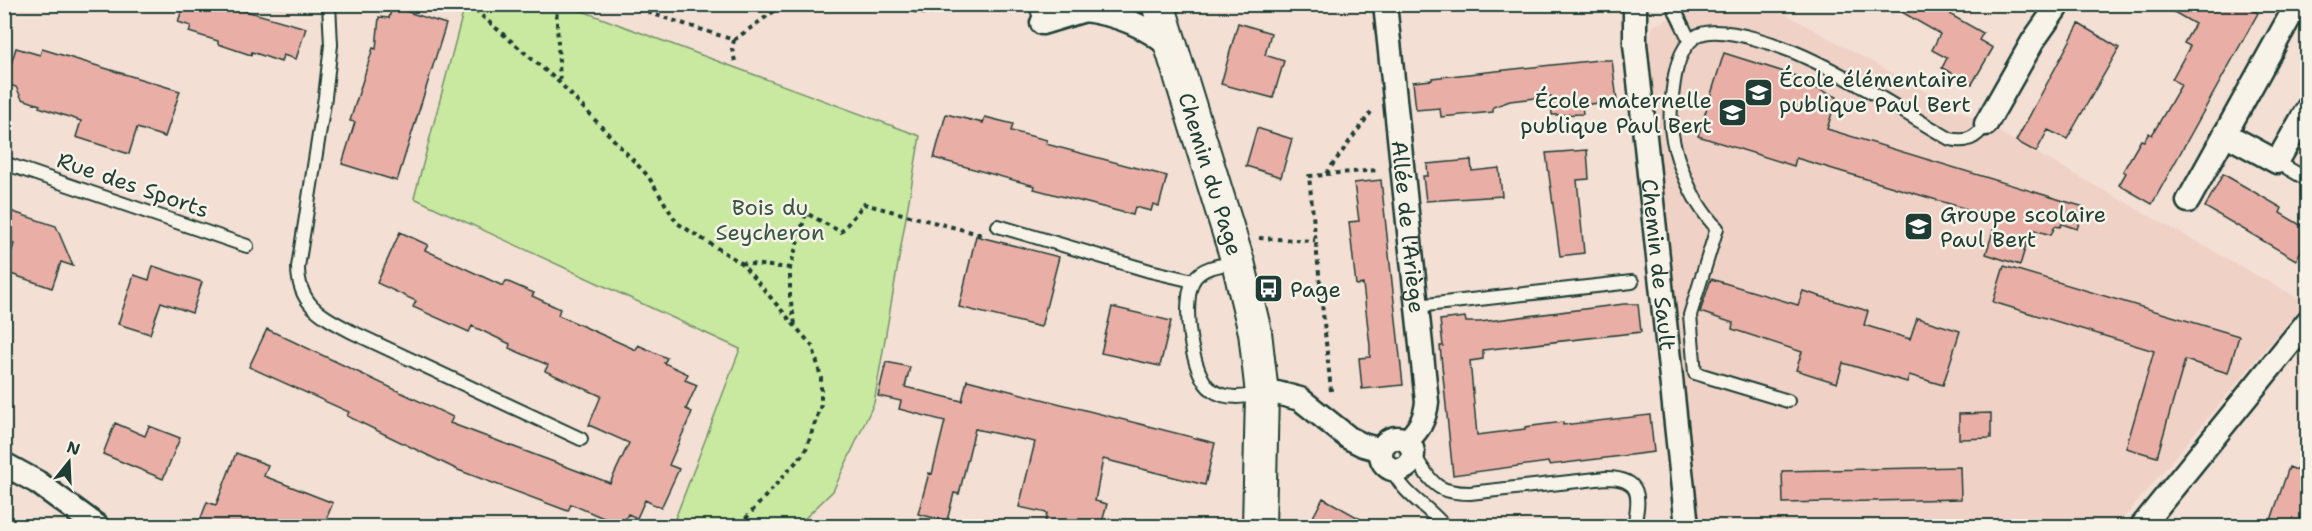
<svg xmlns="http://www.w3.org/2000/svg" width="2312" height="531" font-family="'Shantell Sans',sans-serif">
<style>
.built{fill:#f0d1c6}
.green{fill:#c9e9a1;stroke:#74936a;stroke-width:1.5}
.building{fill:#e9afa6;stroke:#1f3d34;stroke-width:1.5}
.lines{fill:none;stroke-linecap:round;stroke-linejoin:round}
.lane-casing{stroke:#1f3d34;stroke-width:16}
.street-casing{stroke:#1f3d34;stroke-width:27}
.secondary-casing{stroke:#1f3d34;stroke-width:36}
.path{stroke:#1f3d34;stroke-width:4;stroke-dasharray:4.5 4.5;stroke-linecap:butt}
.lane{stroke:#f7f3e8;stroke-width:12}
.street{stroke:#f7f3e8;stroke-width:22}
.secondary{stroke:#f7f3e8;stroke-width:32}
.labels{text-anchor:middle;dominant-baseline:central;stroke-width:5;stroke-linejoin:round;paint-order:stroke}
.poi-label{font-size:22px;fill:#1f3d34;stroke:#f7f3e8;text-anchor:start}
.street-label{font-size:22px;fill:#1f3d34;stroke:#f7f3e8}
.park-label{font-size:22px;fill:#385744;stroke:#f7f3e8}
</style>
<rect width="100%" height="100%" fill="#f3dfd4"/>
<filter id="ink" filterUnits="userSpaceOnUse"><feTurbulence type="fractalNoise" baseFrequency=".0167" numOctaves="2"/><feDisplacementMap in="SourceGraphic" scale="12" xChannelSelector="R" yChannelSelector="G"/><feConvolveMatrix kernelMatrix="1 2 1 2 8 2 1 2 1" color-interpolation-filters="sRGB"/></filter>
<g filter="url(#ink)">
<path class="built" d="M1701 5H1769L2305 302 2117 526H1699L1648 45 1653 26Z"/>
<path class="green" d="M465 5H566L920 136 874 403 833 491 797 526H675V519L740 349 414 198Z"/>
<path class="building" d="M184 4H221L306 28 296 59 283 55 281 62 252 52 251 55 218 44V41L189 32 191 26 178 22Z
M1888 4H1957L1951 15 1983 33 1979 40 1993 48 1972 84 1942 68 1947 58 1932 50 1940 34Z
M2160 4H2243L2258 13 2152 204 2119 185 2126 173 2123 171 2141 140 2144 141 2149 133 2152 135 2181 85 2172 79 2190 46 2184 43 2195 24Z
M392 7 446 24 397 181 342 164 355 122 350 121 373 48 376 49 379 17 389 18Z
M1238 23 1271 33 1265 55 1284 61 1273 98 1221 84Z
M2079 24 2119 48 2067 139 2048 130 2036 152 2016 141Z
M16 48 40 55 42 49 180 91 165 137 137 128 129 154 76 137 81 121 39 107 40 105 22 99 16 87 5 83Z
M1724 53 1800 77 1799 81 1837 97 1827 129 2084 207 2077 229 2062 224 2060 227 2055 226 2051 235 2031 229 2020 265 1986 254 1997 218 1796 158 1794 166 1698 136Z
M1599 60H1612L1617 101 1582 105 1583 114 1552 115 1551 96 1510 101 1493 107V112L1441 117 1440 108 1416 110 1413 82 1432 80V78Z
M946 114 983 123 985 117 1013 124 1011 131 1047 140 1046 144 1167 176 1159 206 1153 204 1151 211 1135 207 1133 215 1034 189 1035 186 934 158Z
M1257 128 1292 139 1281 177 1246 166Z
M1587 150 1589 179 1577 180 1584 253 1560 256 1546 153Z
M1471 160 1472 171 1499 168 1502 196 1426 201 1423 176H1428L1427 164Z
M2223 174 2282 208 2280 213 2307 229V240L2296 260 2205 207Z
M1381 180 1403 385 1362 389 1359 358 1370 357V346L1363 284 1356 285 1349 222 1359 221 1354 183Z
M4 209 56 226 73 266 61 262 52 288 5 272 14 244 4 241Z
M400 232 428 245 425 250 503 286 506 281 534 293 532 296 560 309 558 315 636 350 638 345 667 358 664 363 688 374 685 380 697 385 686 409 692 412 669 465 679 469 661 508 645 500 637 518 628 514 622 526 571 504 568 511 458 470 347 416 349 412 249 367 267 329 453 417 450 423 610 483 629 443 589 425 601 396 545 371 548 365 509 348 510 344 472 326 469 332 413 307 416 301 377 283Z
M976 236 1059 257 1041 327 959 307Z
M153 266 202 282 192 313 161 302 150 334 118 324 134 275 149 280Z
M2004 266 2239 336 2228 373 2185 360 2157 457 2126 448 2154 351 1993 302Z
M1711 279 1798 305 1803 291 1868 311 1864 325 1910 339 1917 318 1960 331 1943 385 1909 375 1907 382 1843 363 1837 383 1796 370 1802 352 1732 329 1733 323 1700 312Z
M1624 304H1638L1641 332 1483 350V359L1470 361 1477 435 1525 429V427L1563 422V425L1650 415 1654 452 1549 465 1548 462 1453 475 1440 346H1443L1440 320 1465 317 1466 322H1480Z
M1112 307 1171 321 1160 366 1101 353Z
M886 362 910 367 905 387 962 401 967 380 1215 443 1205 485 1103 459 1095 501 1107 504 1101 526H1060L1045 523 1047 513 1019 507 1035 442 975 429 959 494 954 493 947 521 918 514 929 473 932 474 945 421 899 409 901 401 878 396Z
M1991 413V438L1959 439V414Z
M115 423 145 436 149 426 180 438 163 479 103 454Z
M236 453 268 465 264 476 333 503 323 526H198L207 502 216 505Z
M1960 467 1961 499 1783 503 1782 471Z
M2289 467 2307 474V526H2269Z
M1323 498 1373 526H1324L1312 519Z"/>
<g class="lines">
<defs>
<path id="lane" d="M329 4 331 45 325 97 298 267C298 305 322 316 352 332L581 439
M1035 4 1042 23
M1672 4 1690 41
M2277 162 2308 180
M4 163 247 246
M998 226 1150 271 1193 281
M1237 262C1223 265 1204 266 1195 278 1180 298 1191 377 1212 390 1226 400 1245 397 1261 394
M1417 306 1632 282
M1788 401 1695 373 1690 315 1717 228C1691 202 1667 145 1671 108 1673 86 1675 51 1695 37 1718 20 1792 50 1816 62 1862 84 1906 114 1950 139 1967 143 1976 138 1986 124
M1413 454C1432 482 1434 493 1470 493L1606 478C1642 478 1640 497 1634 526
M1393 470C1403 495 1428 506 1444 526"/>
<g id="street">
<path d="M1091 4 1085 10C1118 15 1146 25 1171 48"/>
<path id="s1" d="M1385 4 1427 402C1425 420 1419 429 1407 441"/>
<path id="s2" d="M1635 4V44L1687 526"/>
<path d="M1042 23 1085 10"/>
<path d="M1986 124 2033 41 2059 4"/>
<path d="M2225 134 2277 162 2308 108"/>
<path d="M2188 201 2297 4"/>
<path d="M1262 394 1277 393 1300 399 1349 438 1363 445 1381 450"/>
<circle cx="1397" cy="454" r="16"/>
<path d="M4 464 37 482 97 526"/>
<path d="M2142 526 2308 321"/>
</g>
<g id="secondary">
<path id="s3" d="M1158 4 1238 262 1255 332 1262 394 1259 526"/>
</g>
</defs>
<use href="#lane" class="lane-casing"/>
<use href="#street" class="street-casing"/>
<use href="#secondary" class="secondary-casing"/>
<path class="path" d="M468 4 560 83 648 176 677 223 741 263 813 347 821 378V405L805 452 739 526
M556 4 560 82
M622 4 734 40 732 49 735 61
M896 4 920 13 1007 6 1017 11
M734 40 784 4
M1326 174 1378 170
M1259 238 1315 241
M741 263 790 268
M795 324 790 297V268L806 213 841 232 864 204 979 234 982 233
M1331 391 1309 176 1325 175 1371 112"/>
<use href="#lane" class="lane"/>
<use href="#street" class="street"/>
<use href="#secondary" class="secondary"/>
</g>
</g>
<defs>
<symbol id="school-square" viewBox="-11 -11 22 22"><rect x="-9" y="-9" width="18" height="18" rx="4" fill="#1f3d34" stroke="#f7f3e8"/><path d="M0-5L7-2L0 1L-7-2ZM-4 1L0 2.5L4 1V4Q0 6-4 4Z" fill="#fff"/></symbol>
<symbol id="bus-square" viewBox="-11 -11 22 22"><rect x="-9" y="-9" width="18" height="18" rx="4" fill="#1f3d34" stroke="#f7f3e8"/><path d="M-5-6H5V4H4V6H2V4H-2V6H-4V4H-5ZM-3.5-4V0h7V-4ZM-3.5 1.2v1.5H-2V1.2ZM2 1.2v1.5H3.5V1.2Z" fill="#fff"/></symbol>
</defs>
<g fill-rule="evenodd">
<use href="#school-square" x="1742" y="76" width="33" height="33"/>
<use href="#school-square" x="1716" y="96" width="33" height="33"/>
<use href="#school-square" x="1902" y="210" width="33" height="33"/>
<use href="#bus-square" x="1252" y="272" width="33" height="33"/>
</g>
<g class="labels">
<g class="poi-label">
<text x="1779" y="79">École élémentaire<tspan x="1779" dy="25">publique Paul Bert</tspan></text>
<text x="1712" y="100" text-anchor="end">École maternelle<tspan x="1712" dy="25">publique Paul Bert</tspan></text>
<text x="1940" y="214">Groupe scolaire<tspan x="1940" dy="25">Paul Bert</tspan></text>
<text x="1290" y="289">Page</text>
</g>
<g class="street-label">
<text stroke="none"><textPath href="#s3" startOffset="178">Chemin du Page</textPath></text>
<text transform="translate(133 185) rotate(19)">Rue des Sports</text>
<text stroke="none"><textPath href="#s1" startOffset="224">Allée de l'Ariège</textPath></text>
<text stroke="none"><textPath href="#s2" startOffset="262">Chemin de Sault</textPath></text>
</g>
<g class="park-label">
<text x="770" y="207">Bois du<tspan x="770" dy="25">Seycheron</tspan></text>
</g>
</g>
<rect width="2312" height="531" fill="none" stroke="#f7f3e8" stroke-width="24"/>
<rect x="12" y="12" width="2288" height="507" fill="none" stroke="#1f3d34" stroke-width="2" filter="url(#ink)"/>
<g transform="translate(69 462) rotate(18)" stroke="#f7f3e8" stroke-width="4.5" paint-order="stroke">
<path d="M0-4.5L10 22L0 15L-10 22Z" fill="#1f3d34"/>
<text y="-9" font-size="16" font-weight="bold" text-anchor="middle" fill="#1f3d34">N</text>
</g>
</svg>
